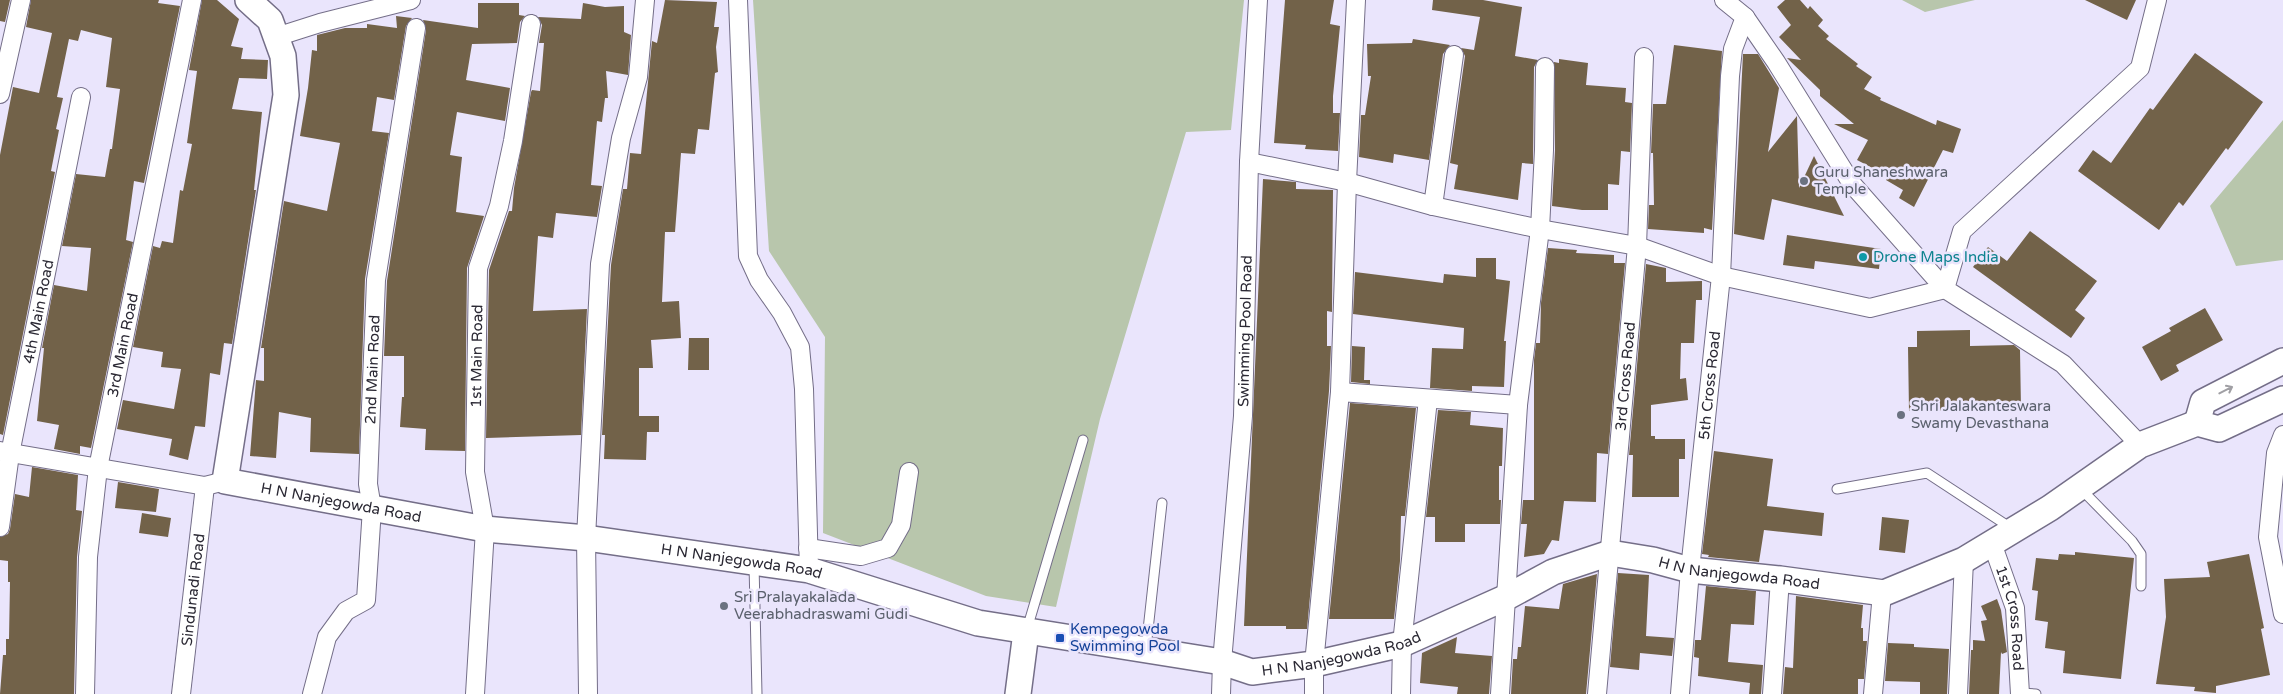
<svg xmlns="http://www.w3.org/2000/svg" width="2283" height="694" font-family="'Varela Round',sans-serif">
<style>
.green{fill:#b8c6ac}
.building{fill:#726249}
.lines{fill:none;stroke-linecap:round;stroke-linejoin:round}
.lane-casing{stroke:#746e88;stroke-width:11}
.street-casing{stroke:#746e88;stroke-width:20}
.secondary-casing{stroke:#746e88;stroke-width:28}
.lane{stroke:#fff;stroke-width:9}
.street{stroke:#fff;stroke-width:18}
.secondary{stroke:#fff;stroke-width:25}
.oneway{stroke:#a09fa4}
.worship-dot{fill:#6b7280;stroke:#eae5fc;stroke-width:2}
.culture-dot{fill:#0f9aa8;stroke:#eae5fc;stroke-width:2}
.transit-dot{fill:#1a4fb4;stroke:#eae5fc;stroke-width:2}
.labels{text-anchor:middle;dominant-baseline:central;stroke-width:5;stroke-linejoin:round;paint-order:stroke}
.worship-label{font-size:15px;fill:#5b616d;stroke:#eae5fc;text-anchor:start}
.culture-label{font-size:15px;fill:#0d838f;stroke:#eae5fc;text-anchor:start}
.street-label{font-size:15px;fill:#2b2934;stroke:#eae5fc}
.transit-label{font-size:15px;fill:#164399;stroke:#eae5fc;text-anchor:start}
</style>
<rect width="100%" height="100%" fill="#eae5fc"/>
<path class="green" d="M753 0H1244L1231 130 1186 132 1100 419 1056 607 986 596 823 533 825 337 769 251Z
M1902 0H1975L1925 12Z
M2283 120V260L2236 266 2210 206Z"/>
<path class="building" d="M0 0H10L5 22 0 21Z
M31 0H159L158 3 180 6 144 183 134 181 126 240 133 242 91 448 80 446V454L54 449 59 425 37 421 44 348H42L54 285 87 291 91 248 62 246 76 174 105 177 110 149H112L120 89 106 87 112 38 81 30 78 41 69 39 57 97 63 98 56 129 59 130 51 171 55 172 3 435 0 434V155L13 87 39 93 52 33 26 27Z
M202 0H217L239 19 231 46 243 48 241 59 268 60 267 79 239 78 232 109 262 112 254 190H256L232 344 224 343 220 375 210 373 205 427 195 426 188 460 169 455 172 439 117 429 123 400 174 409 181 369 161 367 163 352 133 347 153 246 160 248 162 241 173 243 180 190 183 191 192 144 187 143 197 71 189 70Z
M665 0 717 2 714 27H719L716 47 718 72 715 73 709 130 698 129 695 154 681 153 675 232H665L662 302 679 301 681 338 651 340 653 368H639V416H659V432H647L646 460 604 459 605 435H602L611 265 623 189H627L630 153 641 154 652 41 657 43Z
M1285 0H1334L1330 24 1340 26 1333 96V113H1340L1338 151 1305 149 1306 145 1274 143Z
M1433 0H1483L1522 7 1515 56 1538 60 1534 67 1533 164 1522 163 1518 200 1454 189 1458 165 1450 163 1465 56 1461 48 1474 50 1480 17 1432 10Z
M1785 0H1800L1808 9 1810 6 1823 20 1818 26 1829 36 1826 39 1858 64 1856 66 1872 77 1864 89 1881 98 1880 100 1936 125 1937 120 1961 129 1953 153 1943 150 1914 207 1899 198 1903 190 1886 180 1888 176 1857 160 1868 140 1834 124H1854L1820 96V90L1787 58 1801 60 1779 37 1791 25 1777 7Z
M2085 0H2136L2127 20Z
M478 3H519V15L525 16 520 22 517 43 472 44 466 80 510 88 505 121 457 112 450 155 462 157 456 212 484 216 467 268 465 451 425 450 426 429 400 427 402 397H404V356H384L387 281 426 30 423 20 478 28Z
M583 3 605 7 624 6V32L631 35 628 75 606 71 608 98H605L602 122 597 121 591 185 602 186 597 217 556 213 553 238 538 236 533 311 587 309 581 435 486 438 489 270 509 211H512L514 188 531 92 532 90 540 91 544 43H539L542 25 538 17 581 19Z
M396 16 412 18 406 26 394 100 377 97 372 131 389 133 365 279 359 454 310 452 311 418 279 412 276 458 250 456 256 380 264 381V348H261L284 201 327 211 340 143 300 136 308 88 312 50 317 51V35L345 28H367V24L397 28Z
M1413 39 1450 45 1443 54 1429 160 1394 154 1393 163 1359 157 1361 115H1365L1371 76H1368L1367 44 1412 43Z
M1674 45 1722 51 1712 230 1704 228V233L1648 229 1649 205H1654L1653 153H1651L1653 104H1666Z
M2195 53 2263 102 2228 150 2226 148 2183 206 2179 202 2159 230 2078 171 2093 150 2111 163 2150 108 2153 110Z
M1743 54H1758L1779 88 1768 152 1797 116 1799 188 1814 156 1844 216 1772 199 1764 240 1734 234Z
M1559 59 1588 63 1586 85 1626 88 1625 102 1632 103 1630 152 1621 151 1619 185 1608 184V210H1582L1552 206 1555 150 1554 62 1559 63Z
M1263 179 1296 182V189L1333 190 1332 312 1327 311V346H1331L1329 391 1307 629H1286V626H1244Z
M2030 231 2097 281 2075 310 2085 318 2071 338 1973 267 1988 247 2007 261Z
M1787 235 1881 249 1879 269 1815 261 1814 269 1783 265Z
M1548 248 1577 250 1576 253 1614 255V263H1625L1608 454 1597 453 1596 502 1564 501 1559 541 1552 540 1544 554 1524 557 1527 524H1521L1523 500H1534V360L1536 343H1540L1541 303Z
M1476 258H1496V279L1510 281 1504 341H1506L1504 387 1472 386V391L1430 388 1432 348 1463 349 1464 328 1353 314 1355 272 1443 283 1444 274 1476 277Z
M1646 264 1666 268V282L1702 281V300H1696L1694 343H1681L1680 379 1686 378 1688 400 1651 405V436H1655V439H1685V459H1679V497H1632L1633 455H1629Z
M2205 308 2223 340 2176 365 2179 371 2161 381 2142 347 2171 331 2169 328Z
M1970 330V346L2014 345 2020 350 2021 409 1909 411 1908 347H1917V331Z
M689 338H709V370H688Z
M1352 346 1365 347 1364 380H1370V384L1351 382Z
M1350 403 1416 408 1405 516H1401L1400 561 1394 619H1329Z
M1438 410 1471 412 1470 425 1503 428 1502 466H1499V500H1501L1500 524H1465V542H1435V517H1426Z
M1714 451 1773 459 1767 506 1824 513 1822 536 1764 530 1759 562 1708 557 1709 555 1702 554Z
M32 467 78 475 76 510 82 511 77 557 74 694H0L3 655H6V639H9L10 582H8V561L0 560V537L8 534 10 529 15 494 29 497Z
M118 482 159 489 156 512 115 508Z
M142 513 171 518 168 537 139 533Z
M1882 517 1909 520 1905 553 1879 550Z
M2075 552 2134 558 2121 679 2063 673 2065 651 2045 648 2048 622 2035 620 2038 591 2032 590 2036 558 2058 560 2059 554 2075 555Z
M2249 554 2264 628 2261 629 2270 675 2216 686V693L2194 691 2195 687 2156 684 2166 617 2164 579 2210 577 2207 562Z
M1618 573 1649 575 1646 636 1674 638 1672 656 1640 653 1639 670 1610 667Z
M1597 574 1586 694H1511L1513 659H1517L1518 647H1521L1525 606 1559 609 1563 584Z
M1706 586 1756 591 1754 625 1731 624 1728 662 1763 665 1761 694H1749L1750 683 1698 676 1699 658 1694 657 1695 640H1701Z
M1796 596 1863 605 1861 628H1863V641H1867L1864 679H1858V694H1783L1785 667 1793 668Z
M1997 599 2001 610 2007 652 2002 654 2001 652 1999 694H1969L1971 650H1973V640L1985 641 1981 621 1987 620 1981 606Z
M1457 637 1455 653 1492 656 1489 694H1457L1458 687 1420 683 1422 653Z
M1888 643 1914 644V647L1949 649 1947 694H1920V682L1885 681Z"/>
<g class="lines">
<defs>
<path id="lane" d="M2080 488 2132 541 2141 554V586
M1837 489 1927 473 2011 528
M754 564 757 694
M1027 629 1083 440
M1146 648 1162 503
M2020 693 2036 694"/>
<g id="street">
<path d="M738 0 748 256 759 280 782 313 800 347 804 389 809 570"/>
<path d="M276 37 320 23 411 0"/>
<path d="M0 94 21 0"/>
<path d="M1249 162 1347 182 1433 206 1540 229 1637 246 1721 276 1870 308 1945 289 1852 184 1776 62 1745 17"/>
<path d="M1433 206 1454 55"/>
<path d="M1340 392 1518 405"/>
<path d="M2283 435 2276 453 2268 537 2283 614"/>
<path d="M2140 445 2063 364 1945 289 1962 231 2140 68 2157 0"/>
<path d="M0 451 205 486 225 481"/>
<path id="s1" d="M0 527 10 454 81 97"/>
<path id="s2" d="M1992 543 2015 608 2020 694"/>
<path d="M808 548 861 556 888 548 901 525 909 472"/>
<path d="M588 693 586 538 600 264 621 138 638 77 645 0"/>
<path id="s3" d="M85 694 88 557 98 468 192 0"/>
<path id="s4" d="M181 694 205 486"/>
<path id="s5" d="M312 694 327 637 346 611 366 600 372 508 368 484 376 280 416 28"/>
<path id="s6" d="M475 694 485 529 475 472 478 268 499 206 513 141 531 24"/>
<path id="s7" d="M1221 694 1222 662 1243 416 1249 162 1258 0"/>
<path d="M1314 694V664L1340 392 1347 182 1356 0"/>
<path d="M1401 694 1402 644 1428 399"/>
<path d="M1500 694 1518 405 1540 229 1544 150 1545 67"/>
<path id="s8" d="M1597 694 1637 246 1644 57"/>
<path id="s9" d="M1680 694 1690 570 1721 276 1730 76 1733 49 1745 17 1724 0"/>
<path d="M1772 694 1780 579"/>
<path d="M1873 694 1882 593"/>
<path d="M1958 694 1964 560"/>
</g>
<g id="secondary">
<path id="s10" d="M248 0 270 20 283 56 286 95 225 481 485 529 586 538 809 570 978 623 1222 662 1252 672 1314 664 1402 644 1507 597 1553 572 1610 553 1653 560 1690 570 1780 579 1884 593 1964 560 2050 508 2140 445 2197 423 2219 429 2283 399"/>
<path d="M2197 423 2203 402 2283 361"/>
<path d="M1018 694 1026 632"/>
</g>
</defs>
<use href="#lane" class="lane-casing"/>
<use href="#street" class="street-casing"/>
<use href="#secondary" class="secondary-casing"/>
<use href="#lane" class="lane"/>
<use href="#street" class="street"/>
<use href="#secondary" class="secondary"/>
</g>
<defs><path id="oneway-shaft" d="M-6 0H5M1.5-3L5.5 0L1.5 3" fill="none" stroke-width="1.6" stroke-linecap="round" stroke-linejoin="round" transform="scale(1.25)"/></defs>
<use class="oneway" href="#oneway-shaft" transform="translate(2226 390) rotate(-27)"/>
<g class="worship-dot">
<circle cx="1804" cy="181" r="5"/>
<circle cx="1901" cy="415" r="5"/>
<circle cx="724" cy="606" r="5"/>
</g>
<circle class="culture-dot" cx="1863" cy="257" r="5"/>
<rect class="transit-dot" x="1055" y="633" width="10" height="10" rx="2.5"/>
<g class="labels">
<g class="worship-label">
<text x="1814" y="172">Guru Shaneshwara<tspan x="1814" dy="17">Temple</tspan></text>
<text x="1911" y="406">Shri Jalakanteswara<tspan x="1911" dy="17">Swamy Devasthana</tspan></text>
<text x="734" y="597">Sri Pralayakalada<tspan x="734" dy="17">Veerabhadraswami Gudi</tspan></text>
</g>
<g class="culture-label">
<text x="1873" y="257">Drone Maps India</text>
</g>
<g class="street-label">
<text stroke="none"><textPath href="#s1" startOffset="219">4th Main Road</textPath></text>
<text stroke="none"><textPath href="#s7" startOffset="364">Swimming Pool Road</textPath></text>
<text stroke="none"><textPath href="#s3" startOffset="352">3rd Main Road</textPath></text>
<text stroke="none"><textPath href="#s6" startOffset="339">1st Main Road</textPath></text>
<text stroke="none"><textPath href="#s5" startOffset="345">2nd Main Road</textPath></text>
<text stroke="none"><textPath href="#s8" startOffset="319">3rd Cross Road</textPath></text>
<text stroke="none"><textPath href="#s9" startOffset="310">5th Cross Road</textPath></text>
<text stroke="none"><textPath href="#s10" startOffset="616">H N Nanjegowda Road</textPath></text>
<text stroke="none"><textPath href="#s10" startOffset="1021">H N Nanjegowda Road</textPath></text>
<text stroke="none"><textPath href="#s10" startOffset="2056">H N Nanjegowda Road</textPath></text>
<text stroke="none"><textPath href="#s4" startOffset="105">Sindunadi Road</textPath></text>
<text stroke="none"><textPath href="#s2" startOffset="78">1st Cross Road</textPath></text>
<text stroke="none"><textPath href="#s10" startOffset="1636">H N Nanjegowda Road</textPath></text>
</g>
<g class="transit-label">
<text x="1070" y="629">Kempegowda<tspan x="1070" dy="17">Swimming Pool</tspan></text>
</g>
</g>
</svg>
